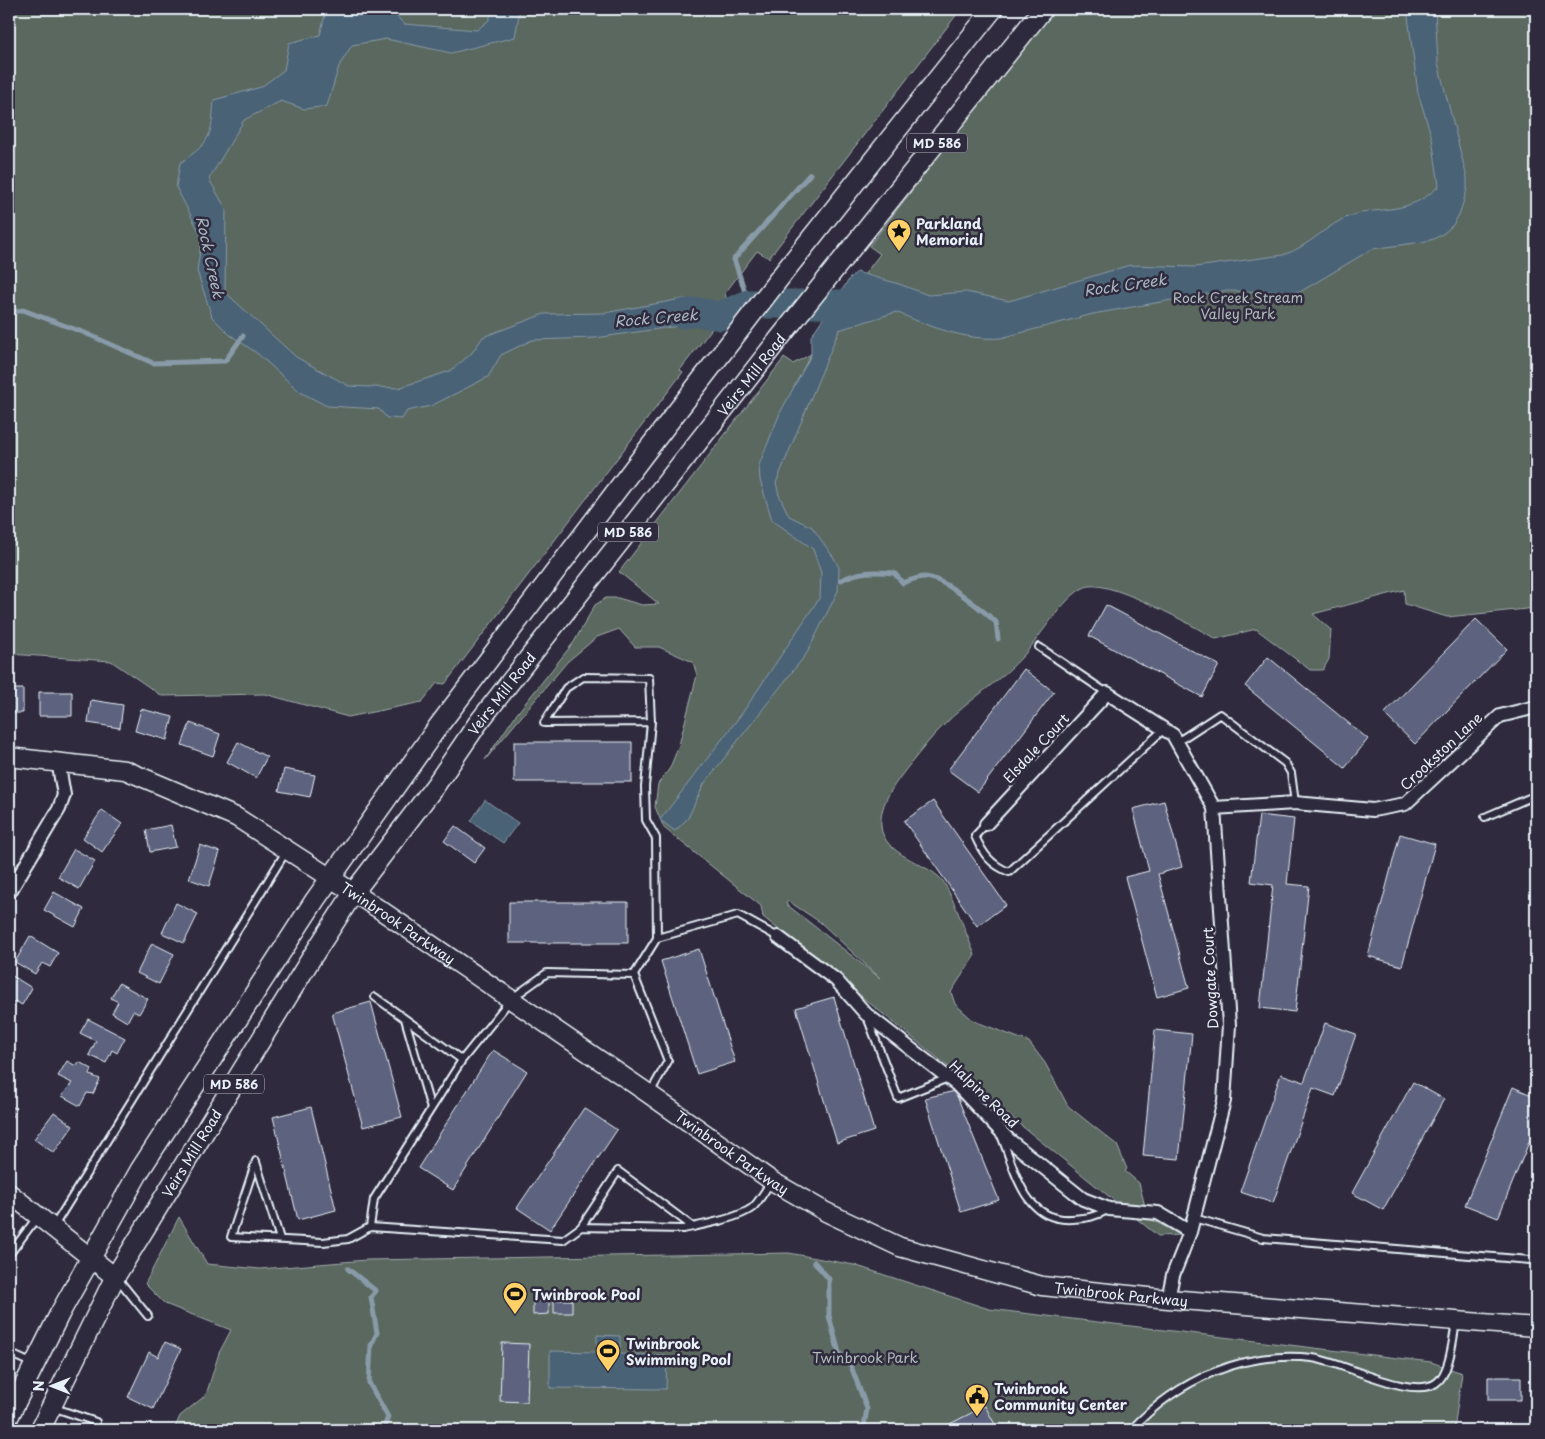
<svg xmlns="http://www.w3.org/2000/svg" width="1545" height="1439" font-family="'Playpen Sans',sans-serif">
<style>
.green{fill:#5a685f;stroke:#a1acac;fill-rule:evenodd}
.water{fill:#4a6274;stroke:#899ba9}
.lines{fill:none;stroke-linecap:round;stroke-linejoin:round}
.stream{stroke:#899ba9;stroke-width:5}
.river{stroke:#4a6274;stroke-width:29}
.building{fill:#5d637f;stroke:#e8f1f8}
.lane-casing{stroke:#e8f1f8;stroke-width:10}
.street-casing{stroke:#e8f1f8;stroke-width:16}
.secondary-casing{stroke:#e8f1f8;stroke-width:21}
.primary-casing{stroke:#e8f1f8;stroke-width:22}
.lane{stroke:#2f2a3d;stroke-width:6}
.street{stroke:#2f2a3d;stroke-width:12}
.secondary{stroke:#2f2a3d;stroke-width:18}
.primary{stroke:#2f2a3d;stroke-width:19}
.labels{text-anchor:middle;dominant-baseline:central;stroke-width:5;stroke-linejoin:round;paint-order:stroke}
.shield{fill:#2f2a3d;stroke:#b0b5c0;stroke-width:1}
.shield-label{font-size:12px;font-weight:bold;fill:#e8f1f8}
.poi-label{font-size:14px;font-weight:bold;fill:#e8f1f8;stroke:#2f2a3d;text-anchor:start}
.park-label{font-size:14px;fill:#afbabb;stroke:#2f2a3d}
.street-label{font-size:14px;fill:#e8f1f8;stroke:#2f2a3d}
.water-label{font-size:15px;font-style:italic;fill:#a9b8c3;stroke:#2f2a3d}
</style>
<rect width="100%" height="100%" fill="#2f2a3d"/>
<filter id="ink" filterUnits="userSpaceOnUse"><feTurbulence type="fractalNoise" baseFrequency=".02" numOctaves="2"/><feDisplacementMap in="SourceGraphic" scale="10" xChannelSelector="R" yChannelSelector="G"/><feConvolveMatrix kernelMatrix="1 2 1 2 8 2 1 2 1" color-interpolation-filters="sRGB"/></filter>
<g filter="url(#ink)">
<path class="green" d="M9 9H961L769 258 757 251 725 293 727 302H718L701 325 714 326 680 370 683 372 445 684 437 683 422 702 348 717 265 694 162 696 111 661 9 654Z
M1052 9H1536V608L1447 617 1405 604 1404 590 1313 614 1331 630 1329 659 1323 670H1310L1256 629 1216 639C1192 625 1115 582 1089 586 1069 589 1039 638 1025 654 1001 681 968 700 943 726 931 737 921 751 911 763 897 781 879 802 881 826 883 855 927 863 941 879 949 886 969 941 975 955L951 992 955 1004 974 1021 1029 1042 1045 1063 1068 1106 1117 1145 1127 1169 1125 1171 1139 1183 1148 1218 1182 1235 1158 1236 763 917 761 906 664 828 655 807 658 784 670 768 679 745 697 675 693 662 659 647H635L619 629 597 637 567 662 485 760 515 716 574 642 595 605 606 598H618L642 605 659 604 619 572 784 358 793 364 811 354 802 371 836 338 839 330 881 280 864 275 880 254 869 246ZM788 901 820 922 880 978 786 904Z
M179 1217 207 1264 260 1269 366 1260 789 1253 854 1265 989 1309 1431 1362 1462 1373 1454 1430H174L180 1416 206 1395 219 1353 231 1330 165 1304 145 1284Z"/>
<path class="water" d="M329 9H389L404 24 477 30 489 20 493 9H520L515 37 451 53 386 39 352 45 339 66 327 106 304 109 281 101 244 120 209 179 226 209 225 292 296 357 349 386 398 388 450 371 471 354 483 337 544 314 604 313 682 299 727 302 714 326 686 325 595 338 532 340 501 355 488 377 431 406 407 411 402 419 387 418 379 409 327 406 300 392 258 354 229 334 212 317 197 271 202 237 176 187 180 163C212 141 211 137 214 100L261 87 284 70 289 43 320 35 326 11Z
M1407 9H1435L1438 63 1467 178V189L1460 213 1453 225 1444 233 1434 239 1422 242 1372 249 1300 292 1223 291 1093 314 1001 338C966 341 928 326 896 312L839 330 776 483 779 495 789 516 812 527 834 558 839 568 838 591 807 653 704 784 688 818 675 831 660 820 743 712 820 597 821 573 813 549 772 520 760 480 759 465 780 413 811 355V336L850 278 857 272 899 284 928 295 966 292 1009 301 1130 265 1195 267 1283 255C1309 247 1327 224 1350 216 1386 205 1407 216 1439 186L1432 138 1418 93Z
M485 800 518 823 503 843 471 821Z
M597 1335 620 1336V1354L667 1355 666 1389 550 1388V1351L597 1352Z"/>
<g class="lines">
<path class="stream" d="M749 304 734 259 810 174
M9 313 23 310 85 333 153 363 225 361 243 336
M841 580C859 571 874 571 894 573L903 583C909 581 919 576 926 577 945 579 981 609 996 622L998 639
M814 1262 829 1279V1316L839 1353 851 1366 867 1409 864 1426 867 1430
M348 1269 376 1291 371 1297 377 1333 371 1345 369 1383 388 1417 383 1430"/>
<path class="river" d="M682 314 698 312 720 316 749 304H872"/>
</g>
<path class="building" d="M1106 605 1219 665 1202 697 1089 636Z
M1476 619 1507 649 1415 744 1384 714Z
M1268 657 1368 739 1345 768 1245 686Z
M1024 669 1054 692 978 792 948 770Z
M9 689H23V713H9Z
M39 692H72V716H39Z
M91 700 123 705 120 728 88 723Z
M141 709 173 717 167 740 135 731Z
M190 723 220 734 213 756 182 745Z
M238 742 267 757 256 778 227 762Z
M514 742H632V782H514Z
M284 769 315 775 310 797 279 791Z
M933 801 1006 905 977 926 904 821Z
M1164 801 1182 867 1158 874 1189 988 1157 997 1125 877 1149 871 1133 809Z
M102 810 122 824 102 852 83 838Z
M1259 815 1294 819 1287 884 1309 886 1295 1012 1260 1008 1273 885 1251 882Z
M171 825 176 847 150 852 146 830Z
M455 826 485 848 474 863 444 841Z
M1400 834 1435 844 1402 966 1368 956Z
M200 845 220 852 209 886 189 879Z
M74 849 95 861 79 889 58 877Z
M54 892 84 909 75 927 44 910Z
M509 902H628V943H509Z
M176 903 198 914 184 943 162 933Z
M30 936 58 953 50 967 42 963 35 974 15 962Z
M152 943 174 954 159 984 137 973Z
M699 949 735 1062 697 1074 661 961Z
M9 974 32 988 22 1005 15 1001 9 1011Z
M119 983 148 999 139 1014 133 1011 127 1022 112 1013 118 1002 111 998Z
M834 997 874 1131 837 1143 796 1008Z
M371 1002 402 1117 363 1127 332 1013Z
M88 1019 125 1038 117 1053 112 1050 106 1063 89 1055 96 1041 80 1033Z
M1325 1023 1356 1034 1335 1096 1313 1088 1273 1203 1240 1192 1281 1074 1304 1082Z
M1155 1030 1192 1034 1179 1159 1143 1156Z
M493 1050 527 1071 453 1190 418 1168Z
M67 1061 76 1066 79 1062 92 1069 90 1075 100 1079 93 1094 87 1093 80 1106 62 1096 72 1083 58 1076Z
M1413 1082 1444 1099 1383 1210 1352 1193Z
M1513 1087 1536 1097V1125L1498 1218 1465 1205Z
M955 1091 999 1200 961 1212 925 1098Z
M9 1104 16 1109 9 1122Z
M311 1107 336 1210 298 1220 273 1117Z
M584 1108 617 1130 550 1230 517 1208Z
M54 1112 73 1126 54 1153 34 1139Z
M554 1300H572V1313H554Z
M533 1301H549V1314L533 1315Z
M165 1342 181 1349 153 1409 128 1397 149 1352 158 1357Z
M502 1343 529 1344 527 1402 500 1401Z
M1488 1377H1521V1400H1488Z
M985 1406 998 1430H943L942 1428Z"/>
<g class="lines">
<defs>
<path id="lane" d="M1039 647 1107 693
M1177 742 1220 714 1285 763 1291 773 1295 803
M1485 817 1536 795
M986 824 975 836C983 854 990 864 1009 872L1164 729
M657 938 738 915 778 937
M634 975 657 938 656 838 646 820 645 787 651 722 544 723 566 688 583 677 649 678 651 722
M375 997 462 1060 374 1199 370 1227 563 1240 581 1227
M867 1017 898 1098 948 1078
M405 1019 431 1109
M462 1060 511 999 547 973 634 975 668 1061 650 1093
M1002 1138C1016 1173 1025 1222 1072 1219 1087 1218 1096 1217 1109 1209
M256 1161 231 1237 323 1242 348 1239 370 1227
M256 1162 280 1239
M1194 1218 1263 1238 1530 1260 1536 1262
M54 1226 287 850
M693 1227 618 1171 581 1227 683 1229C701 1225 737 1219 752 1208 759 1202 765 1190 771 1182
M9 1255 38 1216
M118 1279 148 1316
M9 1353 33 1364
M52 1407 96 1422
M1131 1430C1177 1380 1244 1350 1312 1358 1344 1362 1411 1400 1436 1383 1450 1374 1453 1338 1456 1322"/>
<path id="street" d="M1214 808 1295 803 1373 810 1405 804 1500 716 1536 707
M986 824 1107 693 1173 735 1214 808 1229 1025 1224 1101 1190 1232 1173 1275 1168 1299
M9 893 59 809 64 795 58 761
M778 937 836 980 866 1014 956 1084 1009 1140 1083 1199 1109 1209 1158 1213 1190 1232"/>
<g id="secondary">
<path id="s1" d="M9 757 125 770 236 817 382 911 649 1094 772 1181 826 1212 900 1247 1042 1286 1168 1299 1536 1327"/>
<path d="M9 1193 115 1277"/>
</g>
<g id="primary">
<path d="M9 1416 60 1313 140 1170 315 900 437 728 642 457 785 271 993 9"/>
<path id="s2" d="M40 1430 115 1277 312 957 354 892 435 786 478 723 778 340 1043 9"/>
</g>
</defs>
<use href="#lane" class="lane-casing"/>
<use href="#street" class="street-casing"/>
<use href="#secondary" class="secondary-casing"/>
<use href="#primary" class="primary-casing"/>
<use href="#lane" class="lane"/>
<use href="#street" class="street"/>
<use href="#secondary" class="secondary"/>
<use href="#primary" class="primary"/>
</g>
</g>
<defs>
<symbol id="sight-pin" viewBox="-11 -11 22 30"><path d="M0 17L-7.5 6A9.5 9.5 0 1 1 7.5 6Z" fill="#ffd166" stroke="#2f2a3d"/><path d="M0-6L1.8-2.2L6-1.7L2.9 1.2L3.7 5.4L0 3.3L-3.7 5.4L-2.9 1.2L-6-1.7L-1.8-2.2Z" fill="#111"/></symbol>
<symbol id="stadium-pin" viewBox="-11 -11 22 30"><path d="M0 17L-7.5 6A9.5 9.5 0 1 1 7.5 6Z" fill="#ffd166" stroke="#2f2a3d"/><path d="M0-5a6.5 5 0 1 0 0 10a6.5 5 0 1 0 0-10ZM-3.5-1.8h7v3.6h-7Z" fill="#111"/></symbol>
<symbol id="civic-pin" viewBox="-11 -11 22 30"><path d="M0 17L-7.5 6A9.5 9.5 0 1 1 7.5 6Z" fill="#ffd166" stroke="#2f2a3d"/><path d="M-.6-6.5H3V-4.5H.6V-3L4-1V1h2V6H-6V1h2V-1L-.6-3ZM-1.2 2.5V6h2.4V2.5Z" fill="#111"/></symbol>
</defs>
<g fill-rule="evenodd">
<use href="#sight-pin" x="885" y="217" width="28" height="38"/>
<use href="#stadium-pin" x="501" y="1280" width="28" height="38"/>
<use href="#stadium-pin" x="594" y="1337" width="28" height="38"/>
<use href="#civic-pin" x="963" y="1382" width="28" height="38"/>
</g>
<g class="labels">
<g class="shield">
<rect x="907" y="133.5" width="60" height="19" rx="4"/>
<rect x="598" y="522.5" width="60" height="19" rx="4"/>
<rect x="204" y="1074.5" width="60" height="19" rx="4"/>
</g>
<g class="shield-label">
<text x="937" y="143">MD 586</text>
<text x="628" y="532">MD 586</text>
<text x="234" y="1084">MD 586</text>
</g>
<g class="poi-label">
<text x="916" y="223">Parkland<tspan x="916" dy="16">Memorial</tspan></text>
<text x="532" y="1294">Twinbrook Pool</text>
<text x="626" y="1343">Twinbrook<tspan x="626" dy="16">Swimming Pool</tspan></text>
<text x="994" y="1388">Twinbrook<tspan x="994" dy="16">Community Center</tspan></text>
</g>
<g class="park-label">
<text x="1238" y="297">Rock Creek Stream<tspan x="1238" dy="16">Valley Park</tspan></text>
<text x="865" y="1357">Twinbrook Park</text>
</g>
<g class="street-label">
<text stroke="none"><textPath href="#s2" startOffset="1276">Veirs Mill Road</textPath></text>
<text stroke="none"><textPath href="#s2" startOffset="871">Veirs Mill Road</textPath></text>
<text transform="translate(1036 748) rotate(-47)">Elsdale Court</text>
<text transform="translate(1441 751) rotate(-43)">Crookston Lane</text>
<text stroke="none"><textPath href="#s1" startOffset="431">Twinbrook Parkway</textPath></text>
<text transform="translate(1210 978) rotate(-93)">Dowgate Court</text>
<text transform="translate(984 1094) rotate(44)">Halpine Road</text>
<text stroke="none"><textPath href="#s2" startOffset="316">Veirs Mill Road</textPath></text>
<text stroke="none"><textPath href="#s1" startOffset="836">Twinbrook Parkway</textPath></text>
<text stroke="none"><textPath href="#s1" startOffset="1256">Twinbrook Parkway</textPath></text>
</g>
<g class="water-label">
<text transform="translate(211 257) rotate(78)">Rock Creek</text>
<text transform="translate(1125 284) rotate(-8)">Rock Creek</text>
<text transform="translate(656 317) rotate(-5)">Rock Creek</text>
</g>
</g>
<rect width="1545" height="1439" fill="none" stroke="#2f2a3d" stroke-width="30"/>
<rect x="15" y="15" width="1515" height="1409" fill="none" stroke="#e8f1f8" stroke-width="2" filter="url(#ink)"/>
<g transform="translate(52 1386) rotate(270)" stroke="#2f2a3d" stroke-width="4" paint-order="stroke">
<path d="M0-4L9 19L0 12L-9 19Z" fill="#e8f1f8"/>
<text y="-8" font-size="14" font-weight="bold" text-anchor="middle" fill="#e8f1f8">N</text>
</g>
</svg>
